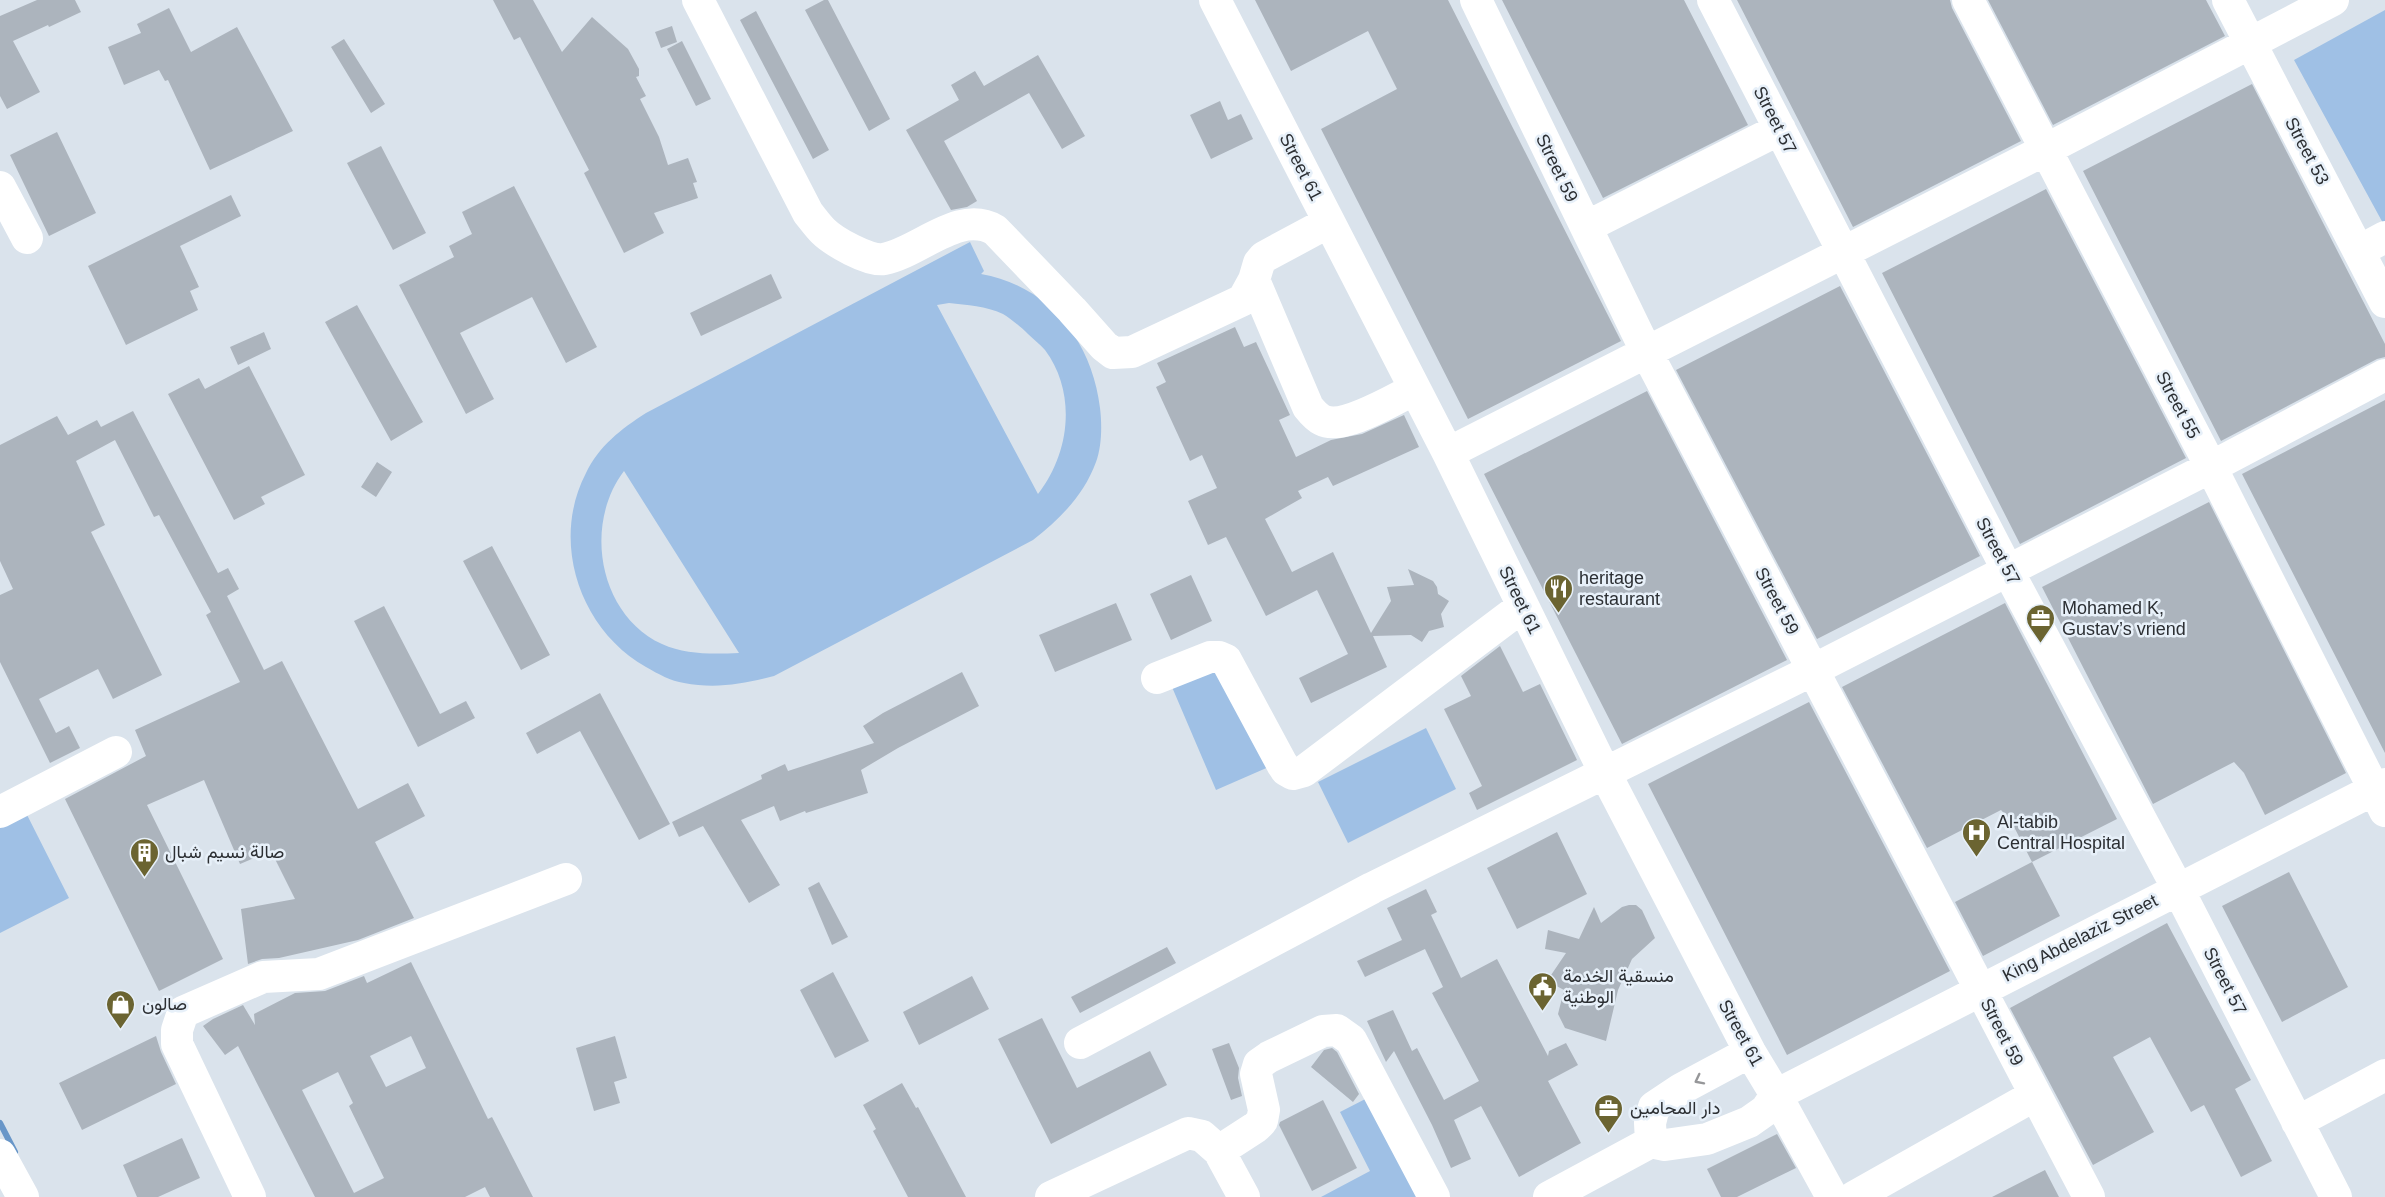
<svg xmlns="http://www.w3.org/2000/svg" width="2385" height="1197" font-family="Helvetica,Vazirmatn,sans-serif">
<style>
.green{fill:#9fc0e5;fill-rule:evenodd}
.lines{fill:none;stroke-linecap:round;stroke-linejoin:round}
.stream{stroke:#6896c8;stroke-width:6}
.building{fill:#acb4bd;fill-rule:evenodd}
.minor{stroke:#fff;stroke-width:32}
.oneway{stroke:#969799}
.labels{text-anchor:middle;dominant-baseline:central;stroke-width:5;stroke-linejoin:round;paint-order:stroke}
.street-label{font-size:18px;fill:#2c2f33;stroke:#e7f0f9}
.poi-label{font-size:18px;fill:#2c2f33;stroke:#e7f0f9;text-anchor:start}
</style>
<rect width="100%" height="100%" fill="#dae3ec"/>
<path class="green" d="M2385 10V225H2384L2294 60Z
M970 242 984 271 981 274C1049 286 1092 341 1100 408 1102 424 1102 446 1096 462 1084 495 1060 519 1033 540L774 676C745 684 715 689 684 683 671 681 658 674 646 667 580 630 550 542 586 473 599 446 621 429 646 413ZM949 303C967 305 986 306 1003 314 1011 319 1021 327 1028 334 1033 339 1040 344 1045 350 1077 393 1070 453 1038 494L937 305ZM624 471 739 653C713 654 686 655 662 644 599 615 583 525 624 471Z
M1222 650 1271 766 1216 790 1166 673Z
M1426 728 1456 789 1348 843 1318 782Z
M19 799 69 898 0 933V809Z
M1377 1093 1430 1197H1321L1370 1171 1340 1112Z"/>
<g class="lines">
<path class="stream" d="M0 1123 15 1152"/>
</g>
<path class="building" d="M37 0H75L81 12 49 27 48 25 13 41 40 92 7 109 0 96V16Z
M493 0H533L562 52 592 17 628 49 639 69V76L636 77 646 96 640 99 659 137 668 165 688 158 697 182 693 183 698 198 654 213 664 233 624 253 584 173 589 170 520 37 514 40Z
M824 0H828L890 119 869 131 805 10Z
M1255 0H1448L1621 341 1468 419 1321 129 1397 89 1368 31 1291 71Z
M1502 0H1684L1748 125 1603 198Z
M1737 0H1950L1952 8 2021 141 1853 227Z
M1988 0H2206L2225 36 2053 125Z
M169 8 191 52 237 27 293 131 210 170 168 80 165 81 159 70 124 85 108 47 141 33 137 24Z
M756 11 829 150 813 159 740 20Z
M672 26 677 42 661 48 655 32Z
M344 39 385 104 371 113 331 47Z
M682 41 711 99 696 106 667 49Z
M1038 55 1085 136 1062 149 1029 93 944 141 977 201 967 207 951 210 906 130 959 100 951 85 975 71 984 86Z
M2252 84 2385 344V357L2377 359 2221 441 2083 171Z
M1220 101 1228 120 1241 114 1253 139 1211 159 1190 115Z
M57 132 96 213 49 236 10 155Z
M381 146 426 233 393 250 347 163Z
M514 186 597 347 566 363 532 297 460 333 494 399 466 414 399 285 454 257 449 246 472 234 462 212Z
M2046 189 2186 458 2020 544 1882 273Z
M231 195 241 216 180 246 199 287 190 291 198 310 126 345 88 266Z
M771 274 782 298 701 336 690 313Z
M1840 286 1980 556 1817 639 1676 370Z
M357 305 423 422 391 441 325 322Z
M1235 327 1244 347 1256 342 1290 415 1279 420 1296 457 1331 440 1362 434 1404 415 1419 447 1333 486 1328 477 1298 491 1302 498 1265 519 1292 572 1333 552 1371 633 1391 601 1387 587 1414 585 1408 569 1433 581 1437 587 1438 594 1449 601 1441 614 1444 627 1429 631 1422 642 1411 635 1373 636 1387 667 1311 703 1299 678 1348 654 1317 590 1266 616 1226 537 1208 545 1188 501 1217 488 1202 455 1190 461 1156 387 1166 382 1157 363Z
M264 332 271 349 238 365 230 347Z
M249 366 305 475 261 497 265 504 234 520 168 394 199 378 205 389Z
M1647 391 1787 660 1622 744 1484 474Z
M2385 400V753L2242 474Z
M133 411 218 573 228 568 239 589 227 596 264 670 282 661 358 809 408 783 425 816 375 842 414 918 358 940 279 958 262 959 248 964 241 909 295 899 271 851 240 864 204 780 147 805 223 959 159 991 65 799 146 756 135 730 240 682 206 615 211 612 159 515 154 517 115 440 76 461 105 525 91 532 162 675 113 699 98 669 39 699 56 733 69 726 80 748 50 763 0 662V595L13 589 0 561V445L57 416 68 435 97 420 101 427Z
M377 462 392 472 376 497 361 487Z
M2209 502 2346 773 2265 815 2244 773 2234 762 2153 804 2042 587Z
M492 546 550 655 521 670 463 561Z
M1191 575 1212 621 1171 640 1150 594Z
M1116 603 1132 640 1055 672 1039 635Z
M2005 603 2117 819 2032 862 2011 821 2001 810 1927 848 1842 687Z
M384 606 440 714 466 701 475 718 418 747 354 621Z
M1500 646 1523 692 1540 684 1577 760 1477 810 1469 793 1482 786 1444 709 1471 696 1461 676Z
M962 672 979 706 898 748 861 770 868 793 806 813 805 811 780 821 774 806 741 820 780 885 749 903 703 826 679 837 672 822 762 779 761 775 785 764 788 771 874 743 863 726 883 713Z
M600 693 670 824 639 840 580 731 537 754 526 733Z
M1809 702 1950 971 1787 1055 1648 784Z
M1557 832 1587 894 1517 929 1487 868Z
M2032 862 2060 916 1983 956 1955 902Z
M2289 872 2348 987 2282 1022 2222 906Z
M819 882 848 937 832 945 808 888Z
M1426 889 1437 912 1431 915 1461 978 1497 959 1548 1056 1549 1051 1566 1043 1578 1065 1548 1081 1581 1143 1519 1177 1481 1106 1454 1120 1471 1159 1451 1168 1432 1125 1394 1051 1386 1062 1367 1021 1393 1010 1412 1051 1417 1048 1444 1100 1479 1081 1432 993 1443 987 1425 949 1365 977 1357 961 1402 940 1387 908Z
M1629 905H1636L1642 910 1655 938 1632 959 1618 990 1606 1041 1565 1028 1558 1014 1564 990 1547 981 1566 953 1545 949 1548 930 1579 939 1594 907 1601 923 1622 907Z
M2167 923 2251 1080 2235 1089 2272 1161 2241 1177 2204 1105 2191 1112 2150 1037 2113 1057 2154 1132 2093 1165 2010 1008Z
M1167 947 1176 963 1080 1013 1071 997Z
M411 962 488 1119 492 1117 533 1197H490L485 1187 465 1197H315L238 1046 225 1055 203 1026 213 1019 243 1005 255 1025 254 1014 295 993 325 991 364 976 367 983ZM411 1036 426 1068 386 1087 370 1056ZM338 1072 353 1103 349 1106 384 1178 354 1193 302 1090Z
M833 972 869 1041 835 1058 800 990Z
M972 976 989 1009 919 1045 903 1012Z
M1042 1018 1077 1088 1150 1051 1167 1085 1051 1144 998 1039Z
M156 1036 161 1052 176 1084 82 1130 59 1083Z
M615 1036 627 1078 614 1082 620 1103 594 1111 576 1048Z
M1229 1043 1239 1068 1238 1078 1242 1096 1231 1100 1212 1049Z
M1332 1048 1337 1052 1359 1094 1353 1102 1311 1067 1324 1050Z
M902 1083 916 1108 918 1107 966 1197H908L873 1131 876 1129 863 1105Z
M1323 1100 1357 1168 1312 1191 1279 1125 1280 1122Z
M1777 1134 1796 1168 1737 1197H1721L1707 1169Z
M182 1138 200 1178 158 1197H137L123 1165Z
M2045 1170 2059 1197H1992Z"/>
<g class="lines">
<path class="minor" d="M698 0 808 213C813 219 817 225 823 231 833 241 869 262 884 259 920 252 959 209 995 230L1072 310 1104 346 1113 353 1132 352 1243 300 1254 280 1259 263 1264 257 1329 222
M1215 0 1448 453 1605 773 1750 1052 1776 1095 1832 1197
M1476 0 1647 353 2089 1197
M1713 0 2008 571 2178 889 2336 1197
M1968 0 2211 467 2385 811
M2228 0 2385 302
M0 187 27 238
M1586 227 1780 129
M2359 251 2385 237
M1254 280 1308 407C1312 412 1316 417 1322 420 1343 431 1394 399 1415 389
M1448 453 2045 150 2333 0
M1157 678 1210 657H1219L1226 660 1282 764 1286 770 1293 774 1304 771 1523 606
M0 812 116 752
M1080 1043 1372 888 1813 670 2211 467 2385 375
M2297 1122 2385 1075
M1651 1142 1650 1123 1654 1107 1681 1089 1750 1052
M1219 1151 1256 1127 1262 1121 1264 1110 1256 1074 1259 1064 1269 1057 1323 1031 1337 1030 1351 1040 1434 1197
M0 1155 23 1197
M250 1197 177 1044V1030L183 1012 263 977 319 974 566 879
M1051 1197 1188 1133 1202 1136 1219 1151 1244 1197
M1549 1197 1651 1142 1665 1145 1707 1139 1749 1122 1766 1110 1776 1095 2385 784
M1854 1197 2035 1095"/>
</g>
<defs><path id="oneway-chevron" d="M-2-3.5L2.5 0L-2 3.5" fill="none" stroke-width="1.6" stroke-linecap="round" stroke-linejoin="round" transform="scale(1.5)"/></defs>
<use class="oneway" href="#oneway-chevron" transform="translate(1699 1080) rotate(153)"/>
<defs>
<symbol id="restaurant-pin" viewBox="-11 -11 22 30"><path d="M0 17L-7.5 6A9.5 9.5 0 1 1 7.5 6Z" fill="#6b6431" stroke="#e7f0f9"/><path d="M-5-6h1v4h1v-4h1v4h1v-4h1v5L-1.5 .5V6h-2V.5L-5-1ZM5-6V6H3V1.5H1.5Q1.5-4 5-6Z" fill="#fff"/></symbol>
<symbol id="office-pin" viewBox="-11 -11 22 30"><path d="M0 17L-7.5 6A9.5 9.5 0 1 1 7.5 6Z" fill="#6b6431" stroke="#e7f0f9"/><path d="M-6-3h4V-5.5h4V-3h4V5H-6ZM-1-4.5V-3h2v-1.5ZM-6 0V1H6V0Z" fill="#fff"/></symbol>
<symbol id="hospital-pin" viewBox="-11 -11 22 30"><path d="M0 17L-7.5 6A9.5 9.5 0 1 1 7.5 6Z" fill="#6b6431" stroke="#e7f0f9"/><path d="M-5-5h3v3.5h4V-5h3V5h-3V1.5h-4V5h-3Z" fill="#fff"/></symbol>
<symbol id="building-pin" viewBox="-11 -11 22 30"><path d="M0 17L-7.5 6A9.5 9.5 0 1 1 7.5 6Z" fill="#6b6431" stroke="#e7f0f9"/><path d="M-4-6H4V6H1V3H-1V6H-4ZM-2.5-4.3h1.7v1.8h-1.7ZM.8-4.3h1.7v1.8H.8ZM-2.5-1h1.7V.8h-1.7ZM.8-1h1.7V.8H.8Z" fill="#fff"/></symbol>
<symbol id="civic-pin" viewBox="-11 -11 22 30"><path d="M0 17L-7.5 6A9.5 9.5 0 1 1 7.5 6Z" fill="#6b6431" stroke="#e7f0f9"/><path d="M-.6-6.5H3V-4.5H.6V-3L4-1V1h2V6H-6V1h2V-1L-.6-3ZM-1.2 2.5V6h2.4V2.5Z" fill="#fff"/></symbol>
<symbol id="shop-pin" viewBox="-11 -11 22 30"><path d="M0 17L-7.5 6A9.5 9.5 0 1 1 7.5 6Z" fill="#6b6431" stroke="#e7f0f9"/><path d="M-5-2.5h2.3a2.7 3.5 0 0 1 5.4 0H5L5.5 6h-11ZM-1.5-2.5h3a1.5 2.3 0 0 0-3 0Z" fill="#fff"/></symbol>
</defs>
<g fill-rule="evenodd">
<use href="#restaurant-pin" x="1542" y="572" width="33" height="45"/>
<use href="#office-pin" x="2024" y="602" width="33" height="45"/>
<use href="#hospital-pin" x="1960" y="816" width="33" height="45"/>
<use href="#building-pin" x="128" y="836" width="33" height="45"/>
<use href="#civic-pin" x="1526" y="970" width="33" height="45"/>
<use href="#shop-pin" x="104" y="988" width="33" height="45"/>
<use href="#office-pin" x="1592" y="1092" width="33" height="45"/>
</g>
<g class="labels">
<g class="street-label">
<text transform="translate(1775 120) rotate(63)">Street 57</text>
<text transform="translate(2307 151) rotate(62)">Street 53</text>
<text transform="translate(1301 167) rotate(63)">Street 61</text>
<text transform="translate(1557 168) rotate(64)">Street 59</text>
<text transform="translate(2178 405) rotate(62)">Street 55</text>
<text transform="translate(1998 551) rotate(62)">Street 57</text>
<text transform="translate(1520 600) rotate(64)">Street 61</text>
<text transform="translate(1777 601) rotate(62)">Street 59</text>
<text transform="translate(2080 938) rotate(-27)">King Abdelaziz Street</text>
<text transform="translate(2225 981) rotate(63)">Street 57</text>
<text transform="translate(2002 1032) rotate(63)">Street 59</text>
<text transform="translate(1741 1033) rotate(61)">Street 61</text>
</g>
<g class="poi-label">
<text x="1579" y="578">heritage<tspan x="1579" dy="21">restaurant</tspan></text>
<text x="2062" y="608">Mohamed K,<tspan x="2062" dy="21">Gustav’s vriend</tspan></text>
<text x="1997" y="822">Al-tabib<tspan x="1997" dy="21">Central Hospital</tspan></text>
<text x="165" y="852">صالة نسيم شبال</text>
<text x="1563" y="976">منسقية الخدمة<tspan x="1563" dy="21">الوطنية</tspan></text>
<text x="142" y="1004">صالون</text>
<text x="1630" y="1108">دار المحامين</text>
</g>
</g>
</svg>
